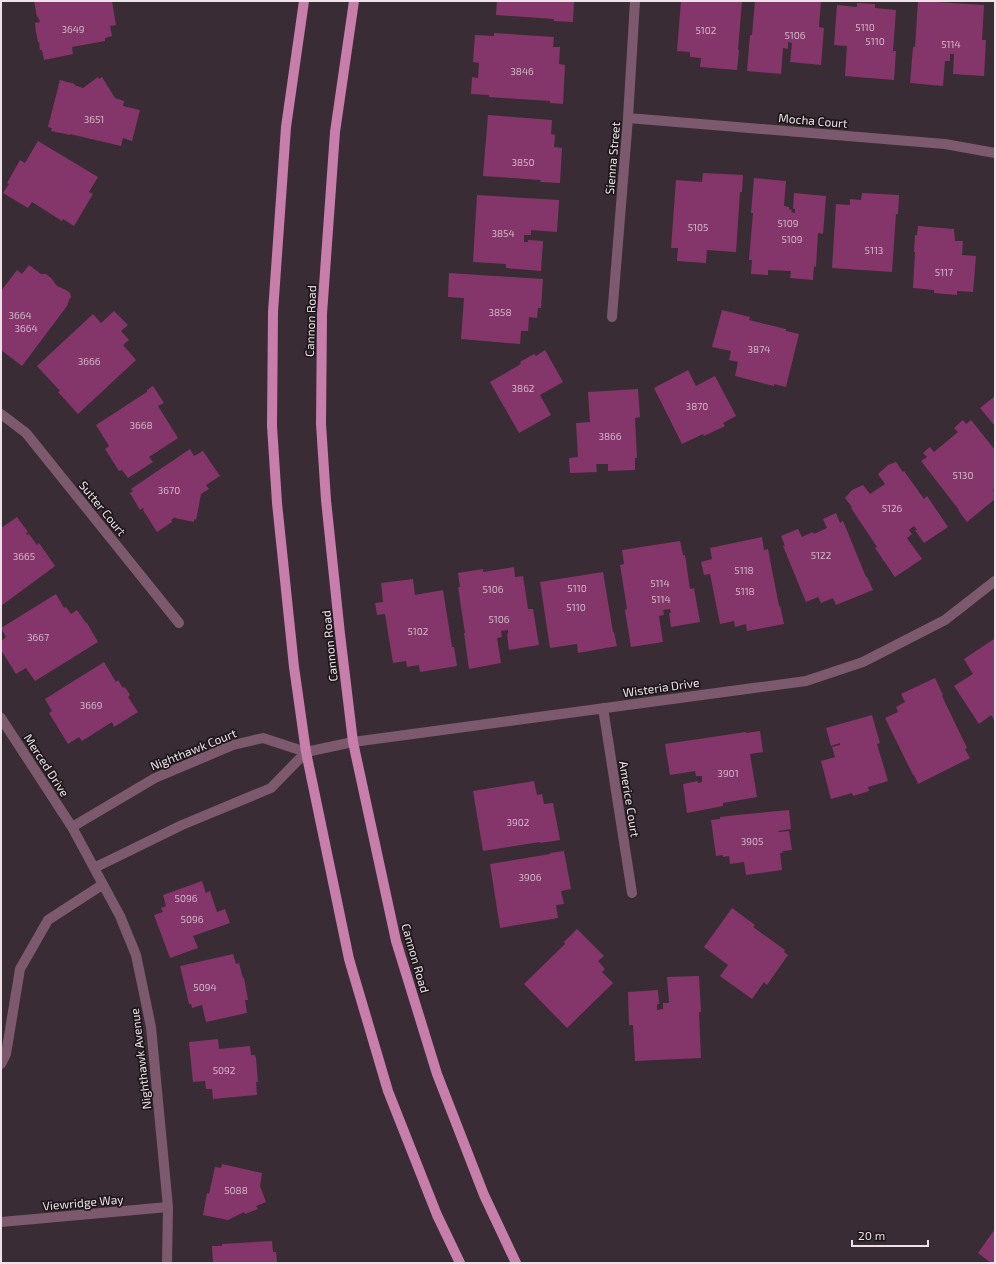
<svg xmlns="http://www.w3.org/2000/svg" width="996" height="1264" font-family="'Exo 2',sans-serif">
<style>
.building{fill:#84366a}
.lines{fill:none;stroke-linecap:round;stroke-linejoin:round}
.minor{stroke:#7d596e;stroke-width:10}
.major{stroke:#c77eab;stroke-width:10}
.labels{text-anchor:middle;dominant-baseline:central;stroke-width:3.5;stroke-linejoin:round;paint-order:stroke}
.number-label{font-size:10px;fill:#d2b7c8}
.street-label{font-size:12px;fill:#ece2e7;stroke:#1d161a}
</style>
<rect width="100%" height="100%" fill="#3a2c34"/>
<path class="building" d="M34 1H112L116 25 110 26 112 36 105 38V41L72 47 73 54 44 60 42 50H40L39 42H38L36 32 35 23 40 22 38 17H37Z
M497 1H574L573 22 554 21V19L496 15Z
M681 1H742L738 50H739L737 70 700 67 701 58 690 57V52L677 51Z
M755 1H821L819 27 824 28 821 65 790 62 792 43 788 42V49L783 48 781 74 747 71 750 35H752Z
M918 1 984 5 982 40H986L984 76 953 74 954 54H950V61H945L943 86 910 83 913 47H915Z
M857 3 875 4V8L896 10 893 51H896L894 80 845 76 847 46 834 45 837 5 857 7Z
M494 33 554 37 553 47H560L559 64 565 65 563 104 550 103V101L489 97V95L471 94 472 77 478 78 479 63 473 62 475 35 494 36Z
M98 77 99 79 102 77 115 98 124 101 123 106 140 110 132 141 123 138 121 146 70 134V135L51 131 52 128 48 127 60 80 75 84 74 85 83 88Z
M488 115 552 120 551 134 555 135 554 147 562 148 560 183 540 182 541 180 483 176Z
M38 141 98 177 89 192 93 194 74 226 63 219 62 221 32 202 28 208 3 193 9 184 7 183 20 160 25 163Z
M703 173 743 175 742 192H740L736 252 707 250 706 263 677 261 678 248H671L676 180 702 182Z
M754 178 786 181 784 206 789 207V209L792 210 791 212 795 213V209H793L794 193 826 196 823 234 818 233 816 267 814 266 813 280 790 278 791 271 768 270V275L751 274 752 260H749L753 213H751Z
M862 193 899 195 898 214H896L892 272 832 268 836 204 850 205V199L861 200Z
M477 195 559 200 557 232 531 230V235H524V242H528V240L543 241 541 271 506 268V264L473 262Z
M918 226 954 229 955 241H963L962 255 976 256 973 292 957 291V295L934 293V290L913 288 915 252H914L915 235H917Z
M29 265 41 274H46L51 278 57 286 66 290 70 293 71 297 69 300 67 306 22 366 1 350V291L17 270 22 274Z
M449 273 543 279 541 308H538L537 318 529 317 528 331H521L520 344 461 339 464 298 448 297Z
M722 310 750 317 749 320 786 329V331L799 334 786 387 774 384V386L735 376 738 362 729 360 731 351 712 347Z
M114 311 128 325 121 331 129 340 123 345 136 360 78 414 58 392 60 391 37 366 93 314 101 323Z
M545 350 563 382 540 395 551 415 519 433 490 382 521 364 520 362 534 354 536 356Z
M688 370 696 386 715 376 736 416 723 423 725 426 704 436 703 434 682 444 654 388Z
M153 386 164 403 158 406 178 438 149 457 153 462 128 478 122 470 119 471 105 449 109 446 96 425 147 392V390Z
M638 389 640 417 635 418 637 458H635V470L608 471V464H596L597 472 570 473 569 458 578 457 576 423 590 422 588 392Z
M995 396V426L980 408Z
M963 420 966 424 971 420 995 450V488L993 490 995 493V499L967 522 958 510H959L921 461 927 457 923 453 930 447 934 452 958 432 954 428Z
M190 449 194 456 203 451 220 476 206 485 209 489 201 494 196 520 194 519V522L175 518V517L171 520 172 522 157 532 143 510 144 509 143 508 140 510 130 493 133 491 131 489Z
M896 462 903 472 904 471 924 499 927 496 948 527 924 543 915 530H917L914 526 909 530 912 534 907 538 922 559 895 577 875 548 877 547 851 508 852 507 845 498 852 490 863 485 870 494 885 484 878 474 888 465Z
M836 513 840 523 843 521 866 577H867L873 590 836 605 833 598 821 603 818 597 806 602 783 546H785L781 536 798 529 802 537 813 532 814 534 827 528 823 519Z
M17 517 28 532 26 534 27 535 29 534 37 545 39 543 55 566 1 606V528Z
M762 537 764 550 768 549 779 606H780L784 624 747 631 746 624 735 627 734 621 720 624 710 574 704 575 701 562 712 559 710 548Z
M680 541 683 555H685L690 589 694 588 700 622 671 627 669 613H671L670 609 663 610 664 615 659 616 663 642 631 647 625 610 627 609 620 565 624 564 622 550Z
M514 567 515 577 523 576 528 609H533L539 645 509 650 507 634H508V630L501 631 502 637 497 638 501 663 469 669 464 633H465L458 587H460L458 573 483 569V572Z
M603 572 613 632H614L617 646 578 653 577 644 550 648 540 582Z
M413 579 415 595 443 590 452 647H454L457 666 420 672 419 665 407 667 406 661 393 663 385 614 377 615 375 603 383 602 381 583Z
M56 594 64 608 66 607 71 614 77 610 86 623H87L98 642 35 681 26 668 16 674 1 650V641L6 637 1 628Z
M994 639 995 640V721L991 715 979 724 954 686 973 674 964 659Z
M104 662 116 682 118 680 123 688 125 687 130 695 128 697 138 712 114 727 112 722 82 741 79 737 68 744 49 713 52 711 45 699Z
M935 678 943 695 942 696 967 748 965 749 970 758 918 784 914 775H913L885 718 898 712 896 707 905 702 901 694Z
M872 715 880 743 877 744 888 781 868 787 869 791 853 796 852 793 831 799 821 761 835 757 832 747 840 745V743L831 746 826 728Z
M760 731 763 752 750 754 757 797 723 803V806L687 813 683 784 698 781V783L702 782V776H696L695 771 670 775 665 744 746 732V733Z
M534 781 537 795 542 794 544 804 553 803 560 840 540 843V842L483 851 473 791Z
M789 810 791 829 778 831 779 832 789 831 792 850 782 851 783 853H780L782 870 746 875 744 862 730 864 729 856 723 857V855L716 856 711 820 720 819V817L737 815Z
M564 851 571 889 561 891 564 904 556 905 558 918 500 928 490 864 550 854V853Z
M202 881 206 893 210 891 217 912 225 909 230 923 193 936 198 948 170 958 154 915 163 912 161 908 166 906 163 895Z
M732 908 755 925 753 927 785 950 784 952 788 955 767 985 764 982 752 999 720 976 728 965 704 947Z
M577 929 604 956 598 961 605 969 602 972 613 983 567 1028 524 984 565 944 564 942Z
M233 954 236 964 239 963 243 978H244L248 1000H245L247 1013 206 1022 202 1005 192 1008 191 1004H189L180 966Z
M699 976 701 1012H699L701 1058 635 1061 633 1025H629L628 992 658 990 659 1004H657V1010L663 1009V1003H669L667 977Z
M218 1039 219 1049 250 1046 251 1055H255L256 1058 258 1082H256L257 1095 213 1099 212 1089H206L205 1081 193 1082 189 1042Z
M222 1164 262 1173 260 1186 266 1202 256 1206 258 1209 245 1214 244 1212 228 1220 203 1215 207 1193 209 1194 215 1167 221 1168Z
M995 1229V1263H991L978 1253Z
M272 1241 273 1252H276L277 1263H213L212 1246H222V1244Z"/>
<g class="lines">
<path class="minor" d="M628 118 945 144 995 153
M612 317 628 118 635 1
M1 414 26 433 179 623
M603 708 632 893
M1 718 72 827 120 916 136 955 151 1027 168 1207 167 1263
M306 752 353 742 806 681 863 662 945 620 995 581
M72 827 155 778 233 745 263 738 306 752
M94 868 182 825 271 788 306 752
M1 1064 6 1054 20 969 48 920 102 885
M1 1222 168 1207"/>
<path class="major" d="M304 1 286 127 273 312 272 426 277 503 294 667 306 752 349 959 388 1091 437 1215 460 1263
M354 1 335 132 322 314 321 424 326 500 340 634 353 742 396 941 437 1074 484 1195 516 1263"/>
</g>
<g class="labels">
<g class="number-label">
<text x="865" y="27">5110</text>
<text x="73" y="29">3649</text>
<text x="706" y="30">5102</text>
<text x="795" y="35">5106</text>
<text x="875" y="41">5110</text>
<text x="951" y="44">5114</text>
<text x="522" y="71">3846</text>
<text x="94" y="119">3651</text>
<text x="523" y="162">3850</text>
<text x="788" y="223">5109</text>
<text x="698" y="227">5105</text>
<text x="503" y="233">3854</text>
<text x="792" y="239">5109</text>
<text x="874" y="250">5113</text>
<text x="944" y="272">5117</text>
<text x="500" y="312">3858</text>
<text x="20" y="315">3664</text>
<text x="26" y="328">3664</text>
<text x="759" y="349">3874</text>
<text x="89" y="361">3666</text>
<text x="523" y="388">3862</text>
<text x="697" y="406">3870</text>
<text x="141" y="425">3668</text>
<text x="610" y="436">3866</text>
<text x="963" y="475">5130</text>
<text x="169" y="490">3670</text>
<text x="892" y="508">5126</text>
<text x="821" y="555">5122</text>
<text x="24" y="556">3665</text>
<text x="744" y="570">5118</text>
<text x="660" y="583">5114</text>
<text x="577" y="588">5110</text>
<text x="493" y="589">5106</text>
<text x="745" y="591">5118</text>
<text x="661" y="599">5114</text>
<text x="576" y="607">5110</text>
<text x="499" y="619">5106</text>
<text x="418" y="631">5102</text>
<text x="38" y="637">3667</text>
<text x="91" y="705">3669</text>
<text x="728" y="773">3901</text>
<text x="518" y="822">3902</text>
<text x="752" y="841">3905</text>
<text x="530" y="877">3906</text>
<text x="186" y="898">5096</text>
<text x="192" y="919">5096</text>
<text x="205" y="987">5094</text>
<text x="224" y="1070">5092</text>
<text x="236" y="1190">5088</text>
</g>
<g class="street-label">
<text transform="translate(813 120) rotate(5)">Mocha Court</text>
<text transform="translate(612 158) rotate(-85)">Sienna Street</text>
<text transform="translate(310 321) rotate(-88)">Cannon Road</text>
<text transform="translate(103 508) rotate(51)">Sutter Court</text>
<text transform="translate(329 646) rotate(-96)">Cannon Road</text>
<text transform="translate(661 687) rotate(-8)">Wisteria Drive</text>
<text transform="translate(193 749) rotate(-22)">Nighthawk Court</text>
<text transform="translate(47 765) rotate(57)">Merced Drive</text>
<text transform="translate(630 799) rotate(81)">Americe Court</text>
<text transform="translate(416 958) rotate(74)">Cannon Road</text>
<text transform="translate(140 1059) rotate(-97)">Nighthawk Avenue</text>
<text transform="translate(83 1202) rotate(-5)">Viewridge Way</text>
</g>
</g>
<rect width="996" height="1264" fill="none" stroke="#ece2e7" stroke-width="4"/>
<path d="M852 1240v6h76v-6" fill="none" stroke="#ece2e7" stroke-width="2"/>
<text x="858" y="1240" font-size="12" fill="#ece2e7" stroke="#1d161a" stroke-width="3" paint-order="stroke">20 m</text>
</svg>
